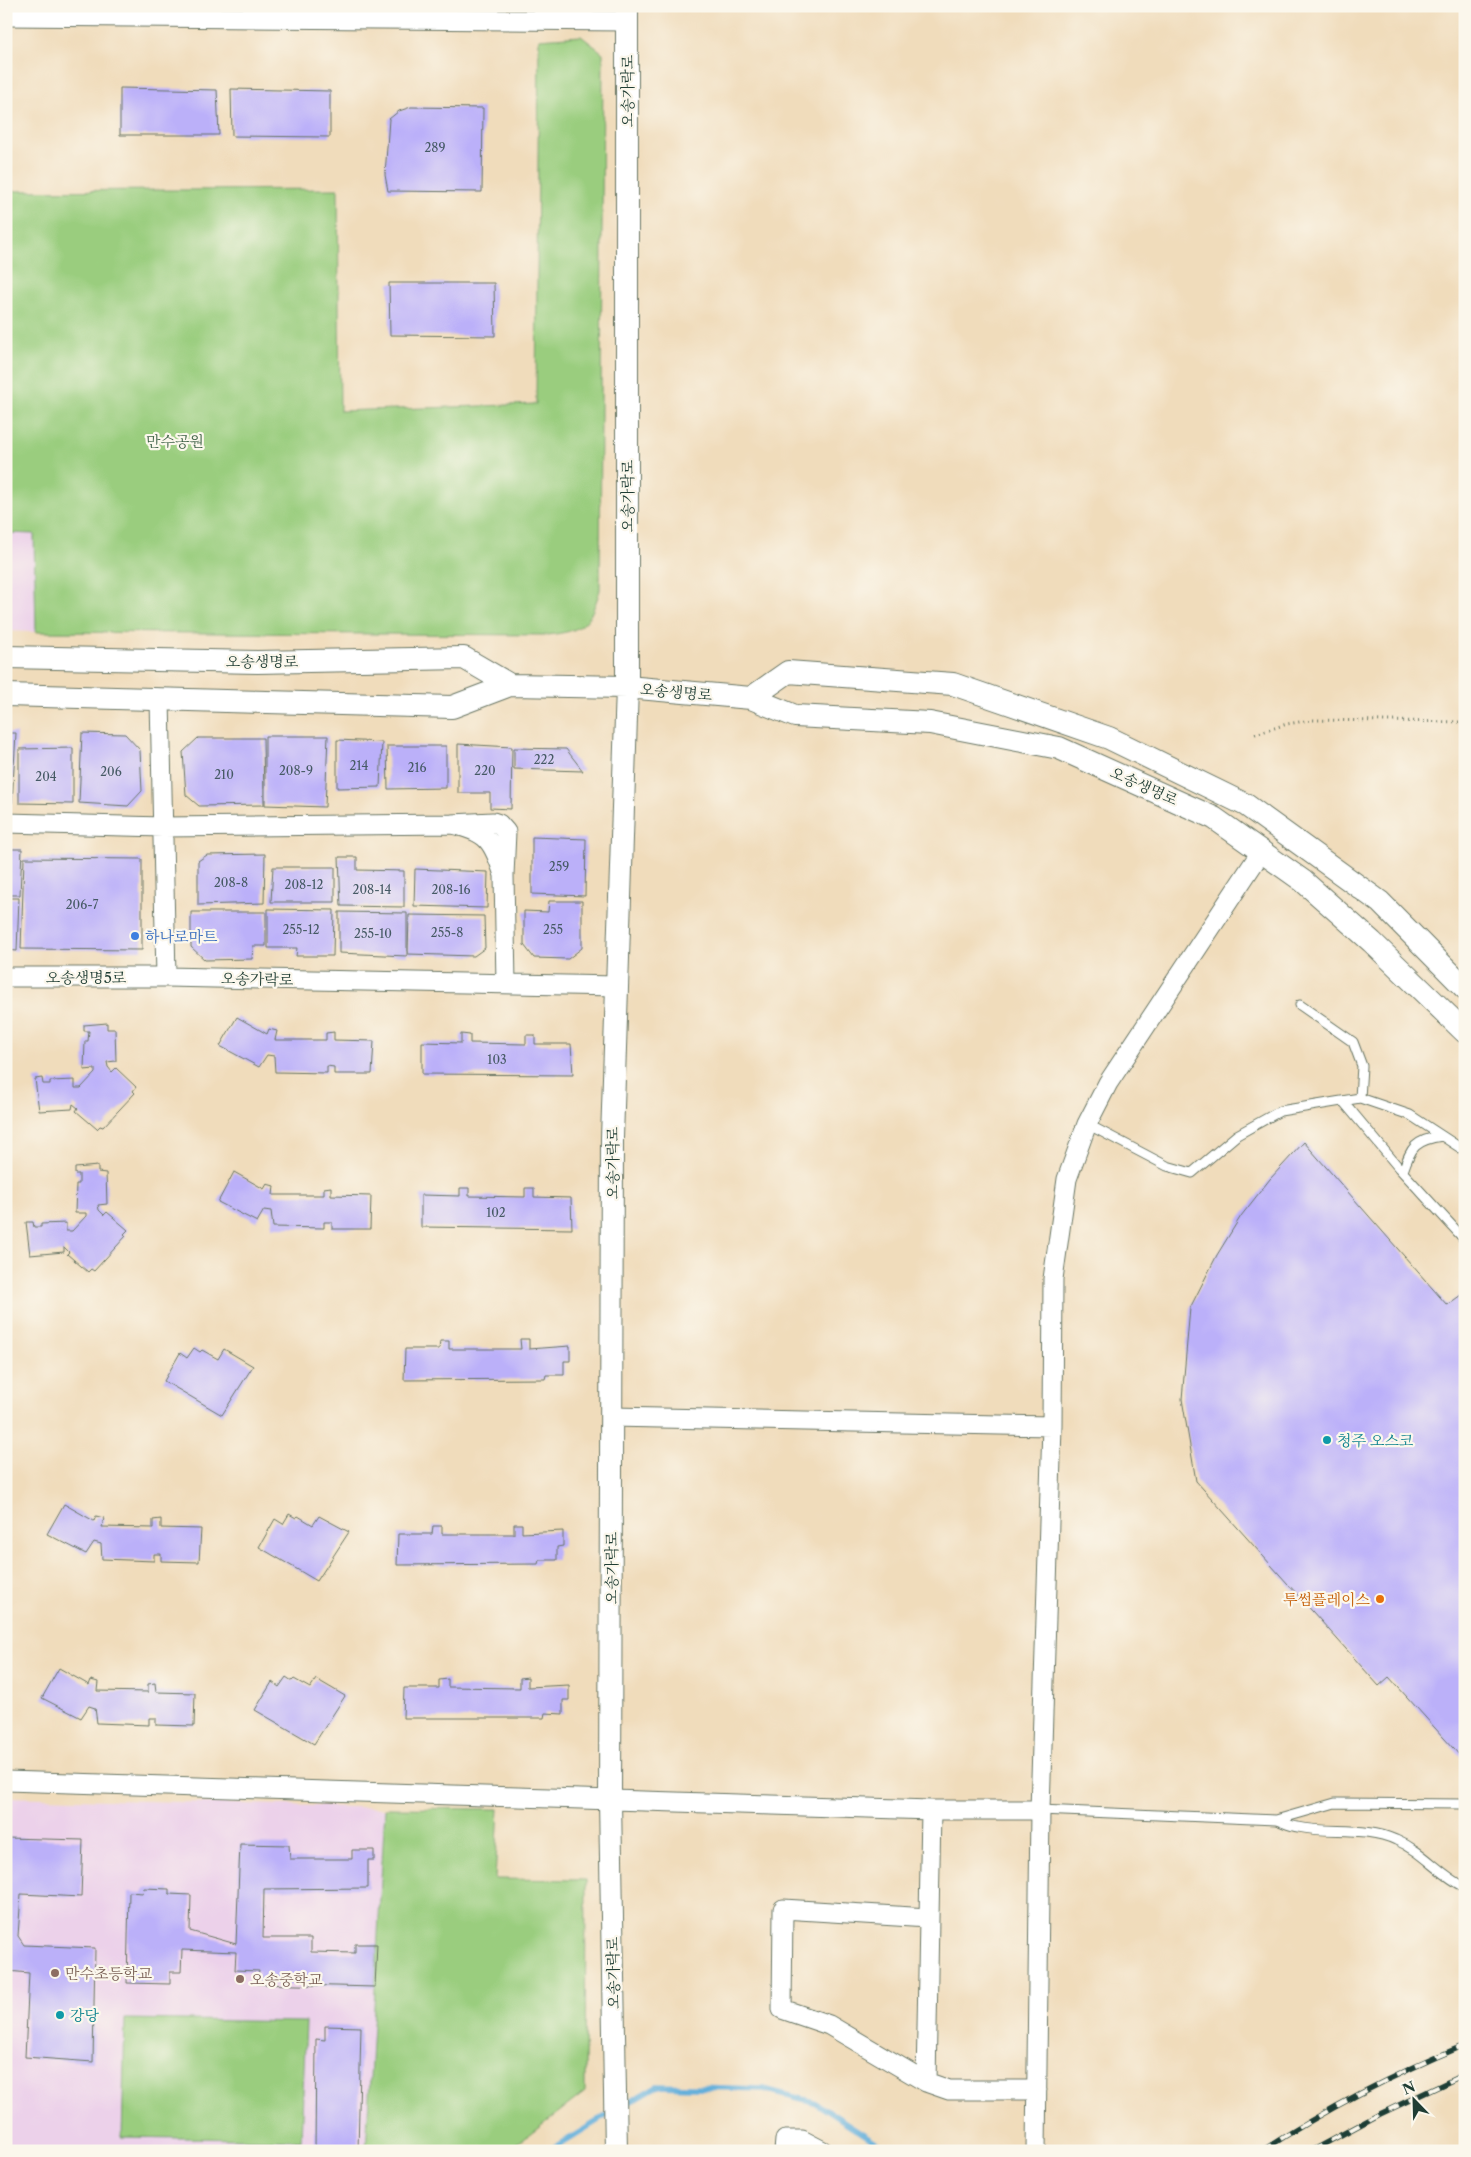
<svg xmlns="http://www.w3.org/2000/svg" width="1471" height="2157" font-family="'Libre Caslon Text','Noto Serif KR',serif">
<style>
.built{fill:#ecd1ea}
.green{fill:#9acd7e;stroke:#5c8559}
.lines{fill:none;stroke-linecap:round;stroke-linejoin:round}
.stream{stroke:#60aeda;stroke-width:5.5}
.building{fill:#bbb0f9}
.service-casing{stroke:#687563;stroke-width:11}
.minor-casing{stroke:#687563;stroke-width:21}
.tertiary-casing{stroke:#687563;stroke-width:24}
.path{stroke:#687563;stroke-width:3;stroke-dasharray:1 4;stroke-linecap:butt}
.service{stroke:#fff;stroke-width:9}
.minor{stroke:#fff;stroke-width:19}
.tertiary{stroke:#fff;stroke-width:22}
.rail-casing{stroke:#1f3d34;stroke-width:5.5}
.rail{stroke:#fbf7ec;stroke-width:4;stroke-dasharray:11;stroke-linecap:butt}
.shop-dot{fill:#3f7fe0;stroke:#fbf7ec;stroke-width:2}
.culture-dot{fill:#0f9aa8;stroke:#fbf7ec;stroke-width:2}
.food-dot{fill:#e8710a;stroke:#fbf7ec;stroke-width:2}
.education-dot{fill:#8d6e63;stroke:#fbf7ec;stroke-width:2}
.labels{text-anchor:middle;dominant-baseline:central;stroke-width:4.5;stroke-linejoin:round;paint-order:stroke}
.number-label{font-size:12px;fill:#465a65}
.street-label{font-size:15px;fill:#1f3d34;stroke:#fbf7ec}
.park-label{font-size:15px;fill:#3e6146;stroke:#fbf7ec}
.shop-label{font-size:15px;fill:#366cbe;stroke:#fbf7ec;text-anchor:start}
.culture-label{font-size:15px;fill:#0d838f;stroke:#fbf7ec;text-anchor:start}
.food-label{font-size:15px;fill:#c56008;stroke:#fbf7ec;text-anchor:end}
.education-label{font-size:15px;fill:#785e54;stroke:#fbf7ec;text-anchor:start}
</style>
<rect width="100%" height="100%" fill="#fbf7ec"/>
<filter id="ink" filterUnits="userSpaceOnUse"><feTurbulence type="fractalNoise" baseFrequency=".02" numOctaves="2"/><feDisplacementMap in="SourceGraphic" scale="10" xChannelSelector="R" yChannelSelector="G"/><feConvolveMatrix kernelMatrix="1 2 1 2 8 2 1 2 1" color-interpolation-filters="sRGB"/></filter>
<filter id="wash" filterUnits="userSpaceOnUse"><feTurbulence type="fractalNoise" baseFrequency=".0096" numOctaves="4" result="noise"/><feDisplacementMap in="SourceGraphic" scale="20" xChannelSelector="R" yChannelSelector="G"/><feGaussianBlur stdDeviation="1.12" result="paint"/><feColorMatrix in="noise" values="0 0 0 0 0 0 0 0 0 0 0 0 0 0 0 0 0 1.4 0 .05"/><feComposite in="paint" operator="in"/></filter>
<g filter="url(#wash)">
<rect width="100%" height="100%" fill="#f0dcbb"/>
<path class="built" d="M6 533H34L36 632 6 631Z
M6 1797 385 1808 366 2151H59L6 2145Z"/>
<path class="green" d="M581 36 603 53 600 590C589 625 584 631 547 635L36 632 34 534 6 533V191L338 189 340 411 536 404 539 39Z
M385 1808 499 1809 495 1879 586 1880 585 2092 524 2139 503 2151H366Z
M125 2019 306 2022 301 2140 122 2137Z"/>
<g class="lines">
<path class="stream" d="M621 2107 657 2086 764 2089 814 2102 890 2151
M549 2151 609 2114"/>
</g>
<g id="blocks">
<path class="building" d="M120 88 217 90 219 135H120Z
M231 89 330 91V137L232 136Z
M411 107 483 108 482 192 388 191 385 175 389 119 399 111Z
M389 283H494L495 336 390 335Z
M6 733H16L12 803H6Z
M82 733 125 734 140 750 142 791 128 806 79 803Z
M265 736H328L325 807 265 805Z
M198 738H263L264 805 199 806 186 795 183 752Z
M337 740 382 742 380 787 337 788Z
M458 744 512 747 511 809 490 808V793H458Z
M387 746H446V788L388 789Z
M73 748V804L19 803V749Z
M514 748 566 749 583 771 514 769Z
M532 837 586 839 585 896 532 894Z
M6 849H22L20 895H6Z
M265 854 264 903 198 905V861L207 855Z
M339 857H357V870L404 871V907L341 906Z
M24 858 142 859V950L21 949Z
M273 867H335V902H271Z
M415 869 488 872 487 908 414 906Z
M6 898H19L17 951 6 950Z
M549 901H582V948L568 959 534 958 524 945V911L548 912Z
M268 909 334 910 333 956H296L297 948H268Z
M191 912H266V946H253L252 959 205 960 191 947Z
M339 912 407 913V956L339 953Z
M409 915 484 916 485 948 474 956 408 954Z
M237 1017 267 1034 269 1029 277 1031 275 1040H326V1033L334 1032V1040L374 1041 372 1074H334V1067L327 1066V1073L275 1072 274 1056 267 1055 259 1067 220 1046Z
M107 1023V1029H115L116 1061 107 1062 108 1067 112 1072 116 1068 136 1087 133 1091 135 1093 103 1127 100 1126 97 1129 76 1111 78 1108 73 1104 72 1109 39 1111 35 1079 42 1078 43 1084H50V1081L75 1080V1088H81L95 1073V1069L84 1070 85 1041H88L89 1031H84V1025Z
M461 1034 470 1035V1043L526 1044V1035H535V1044H571L573 1075 422 1074V1042L461 1043Z
M1304 1142 1447 1305 1461 1295 1465 1299V1755L1462 1758 1389 1677 1379 1686 1196 1481 1182 1399 1190 1308 1217 1255 1241 1216 1270 1179Z
M98 1166V1172L106 1173 107 1204 98 1205 99 1210 104 1215 107 1212 128 1230 124 1234 126 1236 94 1271 91 1269 88 1272 67 1254 69 1252 64 1247V1252L30 1255 26 1222H33L34 1227H41V1224L66 1223V1231H72L86 1216V1213H75L76 1184H79V1174H75V1168Z
M234 1172 264 1189 267 1184 274 1186 273 1195H324V1188L331 1187V1195L371 1196 370 1229H332V1222H324V1228L273 1227 271 1211 264 1210 257 1222 218 1202Z
M460 1188H469V1196L525 1197V1188H534V1197L571 1198 572 1229 421 1227V1195L460 1196Z
M520 1339H529V1349L570 1346V1361H564V1375H546L545 1379 404 1380 405 1349H439L440 1341H449V1349H521Z
M194 1348 200 1352 202 1350 218 1359 224 1349 253 1366 222 1415 164 1381 180 1353 187 1358Z
M64 1504 94 1521 96 1516 104 1518 102 1527 153 1528V1520L161 1519V1528L201 1529 199 1562 161 1561V1554H154V1561L102 1559 101 1544 94 1542 86 1554 47 1534Z
M289 1514 296 1518 298 1516 313 1525 319 1516 349 1532 317 1581 259 1547 275 1519 283 1524Z
M514 1524H522V1533L563 1531V1546L557 1547V1560H539L538 1564 397 1565 398 1534H432L433 1526H442V1534H514Z
M59 1668 89 1685 91 1680 98 1682 97 1691 148 1692V1684L155 1683 156 1692 195 1693 194 1726 156 1725V1718H149V1725L97 1723 95 1708 89 1706 81 1718 42 1698Z
M286 1677 292 1681 294 1679 310 1688 316 1679 345 1696 314 1744 255 1710 272 1682 279 1687Z
M528 1677V1687L569 1685V1700H563V1714L545 1713 544 1718H403L404 1688H439V1680L448 1679V1687L520 1688V1678Z
M6 1838 83 1840 81 1897 21 1894 18 1936 24 1945 95 1948 93 2062 25 2057 29 1973 8 1971 6 1975 9 1894H6Z
M240 1844 289 1845 290 1859H352V1850H374V1860H368V1888L264 1889 263 1938H311V1952L355 1953V1944H377L375 1987 257 1984 259 1971 235 1970 236 1952 182 1950 181 1972H170V1984L127 1983 129 1892 143 1893 144 1888 169 1889V1894L191 1895 190 1931 236 1944Z
M325 2026 361 2027 358 2151H315L316 2039 325 2040Z"/>
</g>
</g>
<g filter="url(#ink)">
<use href="#blocks" fill-opacity="0" stroke="#687563" stroke-width="1"/>
<g class="lines">
<defs>
<path id="service" d="M1300 1005 1353 1042 1362 1066 1360 1098
M1343 1101 1399 1168 1465 1240
M1087 1124 1167 1166 1192 1173 1237 1135 1280 1111 1360 1098 1410 1115 1465 1151
M1403 1171C1411 1147 1415 1140 1442 1136
M1040 1810 1276 1820 1335 1803 1465 1804
M1276 1820C1283 1822 1290 1826 1298 1827 1330 1834 1366 1826 1396 1840 1423 1851 1440 1875 1465 1887"/>
<path id="minor" d="M6 16 627 21
M160 699 166 977
M6 823 163 827 452 824
M504 875C493 841 488 832 452 824L493 822 499 824 506 832 504 875 506 984
M6 977H166L617 986
M612 1417 1052 1426
M6 1781 931 1810H1040
M928 1918 783 1909 782 2009 829 2025 926 2082 931 1810
M926 2082 949 2090H1037
M784 2151 785 2140H802L823 2151
M1036 2151 1040 1810 1052 1426 1053 1279 1067 1179 1087 1124 1108 1083 1261 852"/>
<path id="tertiary" d="M6 657 257 662 464 658 510 685
M6 695 452 707 510 685 627 687 751 698 795 716 930 723 1059 748 1214 818 1303 881 1372 942 1465 1032
M751 698 788 672 953 684 1109 738 1246 805 1380 902 1465 988
M616 2151 610 1800 612 1138 627 687V6"/>
</defs>
<use href="#service" class="service-casing"/>
<use href="#minor" class="minor-casing"/>
<use href="#tertiary" class="tertiary-casing"/>
<path class="path" d="M1255 734 1287 724 1311 720 1465 722
M69 2151 70 2146"/>
<use href="#service" class="service"/>
<use href="#minor" class="minor"/>
<use href="#tertiary" class="tertiary"/>
<defs>
<path id="rail" d="M1262 2151C1326 2109 1394 2074 1465 2045
M1311 2151 1380 2114 1465 2074"/>
</defs>
<use href="#rail" class="rail-casing"/>
<use href="#rail" class="rail"/>
</g>
</g>
<circle class="shop-dot" cx="135" cy="936" r="5"/>
<g class="culture-dot">
<circle cx="1327" cy="1440" r="5"/>
<circle cx="60" cy="2015" r="5"/>
</g>
<circle class="food-dot" cx="1380" cy="1599" r="5"/>
<g class="education-dot">
<circle cx="55" cy="1973" r="5"/>
<circle cx="240" cy="1979" r="5"/>
</g>
<g class="labels">
<g class="number-label">
<text x="435" y="147">289</text>
<text x="544" y="759">222</text>
<text x="359" y="765">214</text>
<text x="417" y="767">216</text>
<text x="296" y="770">208-9</text>
<text x="485" y="770">220</text>
<text x="111" y="771">206</text>
<text x="224" y="774">210</text>
<text x="46" y="776">204</text>
<text x="559" y="866">259</text>
<text x="231" y="882">208-8</text>
<text x="304" y="884">208-12</text>
<text x="372" y="889">208-14</text>
<text x="451" y="889">208-16</text>
<text x="82" y="904">206-7</text>
<text x="301" y="929">255-12</text>
<text x="553" y="929">255</text>
<text x="447" y="932">255-8</text>
<text x="373" y="933">255-10</text>
<text x="497" y="1059">103</text>
<text x="496" y="1212">102</text>
</g>
<g class="street-label">
<text transform="translate(627 91) rotate(-90)">오송가락로</text>
<text transform="translate(627 496) rotate(-90)">오송가락로</text>
<text x="262" y="661">오송생명로</text>
<text transform="translate(676 692) rotate(5)">오송생명로</text>
<text transform="translate(1144 786) rotate(24)">오송생명로</text>
<text x="86" y="977">오송생명5로</text>
<text transform="translate(257 979) rotate(1)">오송가락로</text>
<text transform="translate(612 1163) rotate(-90)">오송가락로</text>
<text transform="translate(611 1568) rotate(-90)">오송가락로</text>
<text transform="translate(613 1973) rotate(-91)">오송가락로</text>
</g>
<g class="park-label">
<text x="175" y="441">만수공원</text>
</g>
<g class="shop-label">
<text x="145" y="936">하나로마트</text>
</g>
<g class="culture-label">
<text x="1337" y="1440">청주 오스코</text>
<text x="70" y="2015">강당</text>
</g>
<g class="food-label">
<text x="1370" y="1599">투썸플레이스</text>
</g>
<g class="education-label">
<text x="65" y="1973">만수초등학교</text>
<text x="250" y="1979">오송중학교</text>
</g>
</g>
<rect width="1471" height="2157" fill="none" stroke="#fbf7ec" stroke-width="25"/>
<g transform="translate(1414 2100) rotate(337)" stroke="#fbf7ec" stroke-width="4" paint-order="stroke">
<path d="M0-4L9 19L0 12L-9 19Z" fill="#1f3d34"/>
<text y="-8" font-size="14" font-weight="bold" text-anchor="middle" fill="#1f3d34">N</text>
</g>
</svg>
